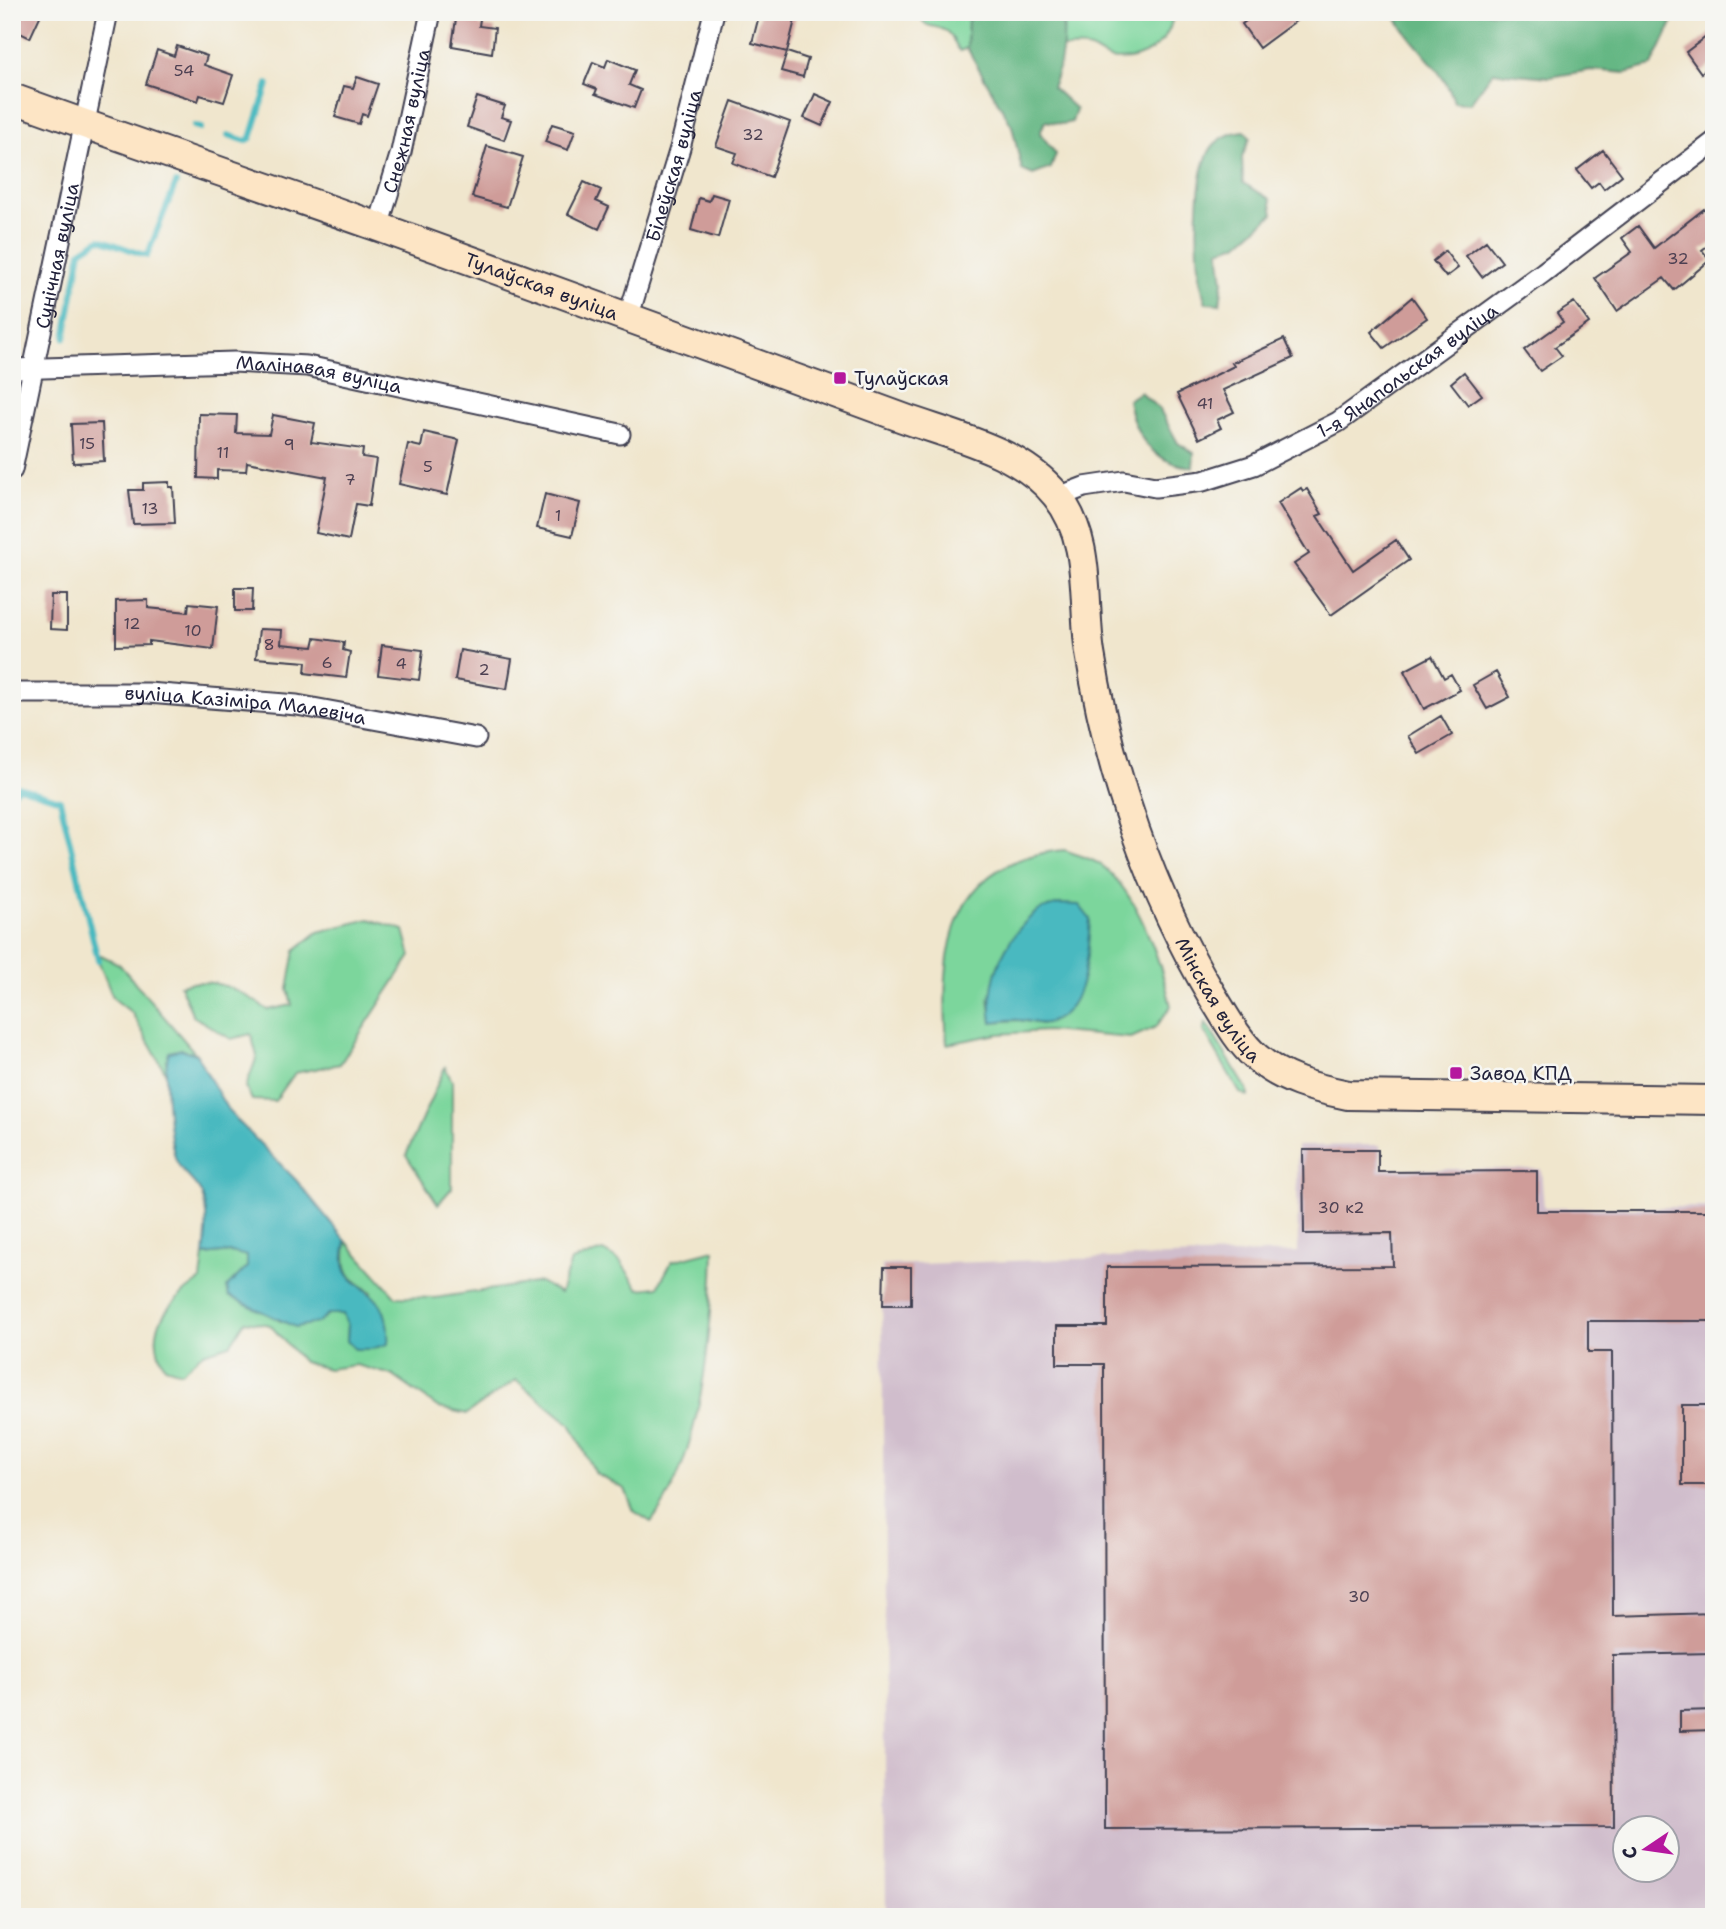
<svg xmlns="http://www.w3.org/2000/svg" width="1726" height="1929" font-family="'Shantell Sans',sans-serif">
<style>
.industrial{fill:#d0bdcc;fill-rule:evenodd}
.green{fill:#7cd69c;stroke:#4f7c6c;stroke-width:2;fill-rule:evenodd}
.forest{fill:#65b784;stroke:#446c60;stroke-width:2}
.water{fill:#4ab9c0;stroke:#366e7e;stroke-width:2}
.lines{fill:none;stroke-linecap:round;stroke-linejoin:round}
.stream{stroke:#4ab9c0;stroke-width:6}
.building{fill:#cf9c99}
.minor-casing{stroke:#413f51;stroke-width:23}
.secondary-casing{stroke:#413f51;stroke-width:32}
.minor{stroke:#fff;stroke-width:19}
.secondary{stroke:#fde5c5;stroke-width:28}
.poi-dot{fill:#b5179e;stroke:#f6f6f2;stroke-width:2.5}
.labels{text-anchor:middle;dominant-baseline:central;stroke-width:5;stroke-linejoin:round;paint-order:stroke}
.number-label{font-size:16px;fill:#4d4052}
.street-label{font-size:19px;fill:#22223b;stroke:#f6f6f2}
.poi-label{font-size:19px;fill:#22223b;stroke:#f6f6f2;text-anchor:start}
</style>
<rect width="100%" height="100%" fill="#f6f6f2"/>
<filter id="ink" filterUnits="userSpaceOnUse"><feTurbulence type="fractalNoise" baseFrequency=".0143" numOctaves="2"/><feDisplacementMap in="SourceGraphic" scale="14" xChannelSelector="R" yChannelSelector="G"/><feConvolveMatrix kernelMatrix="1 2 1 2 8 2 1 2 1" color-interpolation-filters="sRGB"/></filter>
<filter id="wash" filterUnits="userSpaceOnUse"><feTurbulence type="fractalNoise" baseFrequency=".00686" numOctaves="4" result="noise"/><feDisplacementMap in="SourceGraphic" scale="28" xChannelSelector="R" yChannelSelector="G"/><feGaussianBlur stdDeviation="1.57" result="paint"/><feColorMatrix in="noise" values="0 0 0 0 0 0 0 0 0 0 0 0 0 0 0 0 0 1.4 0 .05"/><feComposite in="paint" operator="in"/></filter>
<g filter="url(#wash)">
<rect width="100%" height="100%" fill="#f0e6cd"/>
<path class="industrial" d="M1380 1145 1381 1169H1541L1544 1208 1714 1207V1917H886L882 1265 1298 1252 1297 1146ZM884 1267 911 1268V1305L883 1304ZM1624 1828H1666V1870H1624Z"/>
<path class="green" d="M919 12H964L968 20 967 48 960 51C955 45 953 36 946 31 933 23 924 31 919 12Z
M1065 12H1173C1172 44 1140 64 1110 59 1102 57 1097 51 1090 49 1082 46 1070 48 1062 48Z
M1065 850C1076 855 1091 858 1101 865 1138 892 1161 963 1171 1006L1156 1027 1131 1038 1047 1031 998 1034 947 1044C940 947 949 860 1065 850ZM989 998 1042 1024 1019 1020 992 1022Z
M369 919 404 930 411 956 340 1064 295 1073 275 1101 252 1100 246 1087 257 1056 251 1034 231 1039 193 1016 180 985C215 976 240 990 268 1010L292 1005 288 989 295 950 318 932Z
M101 955 119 964 196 1054 181 1049 166 1060 168 1077 132 1013 113 998 98 960Z
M1206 1023 1247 1089 1248 1096 1240 1093 1204 1031Z
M445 1067 452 1081V1188L438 1204 406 1155Z
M346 1241 396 1297 435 1298 540 1282 560 1293 571 1261 603 1251 620 1261 639 1289 658 1287 672 1261 714 1250C712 1330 702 1459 651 1522L634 1511 625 1489 596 1474 570 1424 516 1380 467 1414 439 1408 392 1375 356 1365 328 1369 303 1362 270 1325 245 1321 230 1345 203 1353 181 1372 165 1367C142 1328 170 1301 201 1280L204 1255 231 1252 247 1255 248 1267 227 1287 229 1296 266 1311 280 1321 317 1323 328 1314H343L348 1325 347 1341 355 1349H371L372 1292C345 1277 343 1270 346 1241Z"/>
<path class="forest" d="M974 12H1059C1068 32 1061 68 1052 87L1076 109 1072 122 1063 124 1045 121 1040 133 1056 154 1051 168 1033 175 1022 170 1012 126 967 48 968 20Z
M1403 12H1669L1672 23 1652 66 1625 73 1591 70 1550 77 1493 72 1470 103 1454 102C1445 70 1414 48 1397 19Z
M1245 131 1250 138 1242 157 1243 183 1270 199 1273 214 1238 244 1219 250 1223 281 1220 304 1206 303C1194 272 1194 181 1209 152 1216 138 1232 132 1245 131Z
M1140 392 1160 410 1178 443 1194 453 1193 467C1153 463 1135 438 1128 400Z"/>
<path class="water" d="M1060 904 1079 905 1090 919C1088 951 1086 1015 1046 1023 1037 1025 1028 1020 1019 1020 1010 1019 1001 1021 992 1022 986 982 1003 940 1035 913 1041 908 1052 906 1060 904Z
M181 1049 196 1054 229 1112 296 1180 346 1241C345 1248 343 1256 344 1263 348 1295 392 1283 388 1344L371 1349H355L347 1341 348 1325 343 1314H328L317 1323 295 1327 229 1296 227 1287 247 1267V1256L231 1252 204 1255C206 1235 209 1215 202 1195 197 1182 181 1173 176 1160 169 1139 162 1071 169 1052Z"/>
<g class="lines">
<path class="stream" d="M194 126 201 128
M228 135 246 141 251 138 268 84
M65 338 81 251 100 239 147 256 176 183
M12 793 19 787 60 800 98 960"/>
</g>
<g id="blocks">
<path class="building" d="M12 12H42L30 38 12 29Z
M457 12H481L479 26 495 28 492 53 452 46Z
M760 12H797L787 52 752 43Z
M1258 12H1308L1259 48 1242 24Z
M1714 31V63L1701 73 1686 52Z
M177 46 207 56 204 65 233 75 224 102 200 95 198 101 146 84 157 50 174 56Z
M787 52 808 59 803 77 781 71Z
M608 59 635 70 629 85 641 90 634 108 595 94 597 89 584 84 593 62 605 67Z
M357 77 378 84 367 116 362 114 359 124 335 117 344 86 353 88Z
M815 94 833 102 822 126 804 118Z
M477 97 505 106 501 117 511 120 504 140 467 127Z
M732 101 790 122 771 177 733 163 737 153 716 146Z
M552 124 575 131 568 150 545 142Z
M487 146 523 157 507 207 472 197Z
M1603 150 1622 175 1604 189 1599 182 1591 188 1577 170Z
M584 182 601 190 596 201 609 207 599 229 568 214Z
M712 194 729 199 718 238 691 230 699 198 709 201Z
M1704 209 1714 222V241L1702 250 1710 260 1674 290 1664 278 1617 311 1595 278 1632 252 1622 238 1638 226 1654 248Z
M1486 241 1502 262 1482 277 1466 256Z
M1445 251 1458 268 1446 277 1433 261Z
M1412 297 1427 318 1384 348 1371 332Z
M1574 302 1589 323 1555 347 1562 356 1540 371 1524 350 1563 322 1557 313Z
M1284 339 1293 358 1223 390 1234 412 1217 420 1221 428 1199 439 1177 394 1234 366 1232 363Z
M1464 372 1482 395 1468 405 1451 383Z
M199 414 237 415 236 433 269 434 273 415 315 423 311 442 363 449 362 457 376 459 369 506 356 504 349 540 316 533 327 477 247 462 246 471 217 470V479L198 478Z
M102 423 104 461 73 463 71 424Z
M424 432 459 440 447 495 399 484 408 444 421 447Z
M169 482V487H173L175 523 133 524 129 490H143V483Z
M1301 488 1303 491 1307 489 1322 514 1317 516 1353 570 1396 540 1409 560 1331 615 1294 564 1309 554 1278 503Z
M545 494 580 503 572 536 537 528Z
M235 588H253L252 611H235Z
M51 595H67V630L50 629Z
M148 600V608L188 612 189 603 218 606 213 649 149 641V645L116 646V601Z
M259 629 282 630 281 644 313 647 315 638 344 642 343 650 350 652 346 678 305 673 306 662 256 658Z
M382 645 423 650 419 680 378 675Z
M460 650 512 659 507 689 455 680Z
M1432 656 1444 678 1451 674 1460 690 1424 709 1404 671Z
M1496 672 1510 697 1487 709 1473 685Z
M1441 716 1452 735 1419 754 1408 736Z
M1303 1150H1378V1172L1537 1171V1211H1714V1321H1588V1352H1612L1613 1616 1714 1613V1653L1613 1655 1614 1827 1105 1829 1104 1364H1057V1326H1107V1267L1393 1266 1392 1233 1304 1234Z
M884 1267H911V1305H883Z
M1682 1405H1714V1485H1682Z
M1714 1710V1730L1680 1731V1711Z"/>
</g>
</g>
<g filter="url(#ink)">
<use href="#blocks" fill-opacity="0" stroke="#413f51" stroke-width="2"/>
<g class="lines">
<defs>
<g id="minor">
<path id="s1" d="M378 227 401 152 431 12"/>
<path id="s2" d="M628 318 680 148 714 12"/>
<path id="s3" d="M12 369 234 362 307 366 620 434"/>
<path id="s4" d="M12 470 108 12"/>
<path id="s5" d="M1058 497 1084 487 1124 481 1155 487 1203 481 1254 465 1338 422 1544 272 1714 142"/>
<path id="s6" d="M12 693H148L297 705 476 738"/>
</g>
<g id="secondary">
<path id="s7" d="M12 98C133 142 255 183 376 226 503 271 629 319 756 364 805 382 854 400 903 418 956 437 1019 450 1056 495 1093 540 1082 600 1090 653 1109 773 1151 893 1213 997 1226 1018 1238 1041 1256 1057 1282 1080 1314 1088 1348 1095L1714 1100"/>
</g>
</defs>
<use href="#minor" class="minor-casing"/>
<use href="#secondary" class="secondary-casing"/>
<use href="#minor" class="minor"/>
<use href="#secondary" class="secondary"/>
</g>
</g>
<g class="poi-dot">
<rect x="833" y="371" width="14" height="14" rx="3.5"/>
<rect x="1449" y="1066" width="14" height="14" rx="3.5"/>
</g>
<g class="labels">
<g class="number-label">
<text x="184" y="70">54</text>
<text x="753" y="134">32</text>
<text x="1678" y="258">32</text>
<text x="1205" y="403">41</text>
<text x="87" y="443">15</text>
<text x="289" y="444">9</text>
<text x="223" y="452">11</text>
<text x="428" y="466">5</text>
<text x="350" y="479">7</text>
<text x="150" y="508">13</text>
<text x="558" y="515">1</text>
<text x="132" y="623">12</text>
<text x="193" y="630">10</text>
<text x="269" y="644">8</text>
<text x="327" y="662">6</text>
<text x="401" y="663">4</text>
<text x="484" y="669">2</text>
<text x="1341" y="1207">30 к2</text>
<text x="1359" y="1596">30</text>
</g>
<g class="street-label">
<text stroke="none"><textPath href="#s1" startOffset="110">Снежная вуліца</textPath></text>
<text stroke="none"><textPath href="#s2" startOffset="159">Білеўская вуліца</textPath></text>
<text stroke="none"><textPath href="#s4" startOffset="219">Сунічная вуліца</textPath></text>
<text stroke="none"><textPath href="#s7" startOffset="562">Тулаўская вуліца</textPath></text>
<text stroke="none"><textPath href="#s5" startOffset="382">1-я Янапольская вуліца</textPath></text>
<text stroke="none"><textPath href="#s3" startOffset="308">Малінавая вуліца</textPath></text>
<text stroke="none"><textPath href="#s6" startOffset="234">вуліца Казіміра Малевіча</textPath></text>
<text stroke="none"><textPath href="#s7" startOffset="1657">Мінская вуліца</textPath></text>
</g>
<g class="poi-label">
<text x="854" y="378">Тулаўская</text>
<text x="1470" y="1073">Завод КПД</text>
</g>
</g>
<rect width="1726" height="1929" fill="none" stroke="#f6f6f2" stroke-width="42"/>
<g transform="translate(1646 1849) rotate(257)"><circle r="33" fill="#f6f6f2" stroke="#a1a1a9" stroke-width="2"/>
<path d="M0-5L12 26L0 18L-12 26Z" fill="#b5179e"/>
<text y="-10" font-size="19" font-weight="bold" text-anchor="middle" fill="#22223b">С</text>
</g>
</svg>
